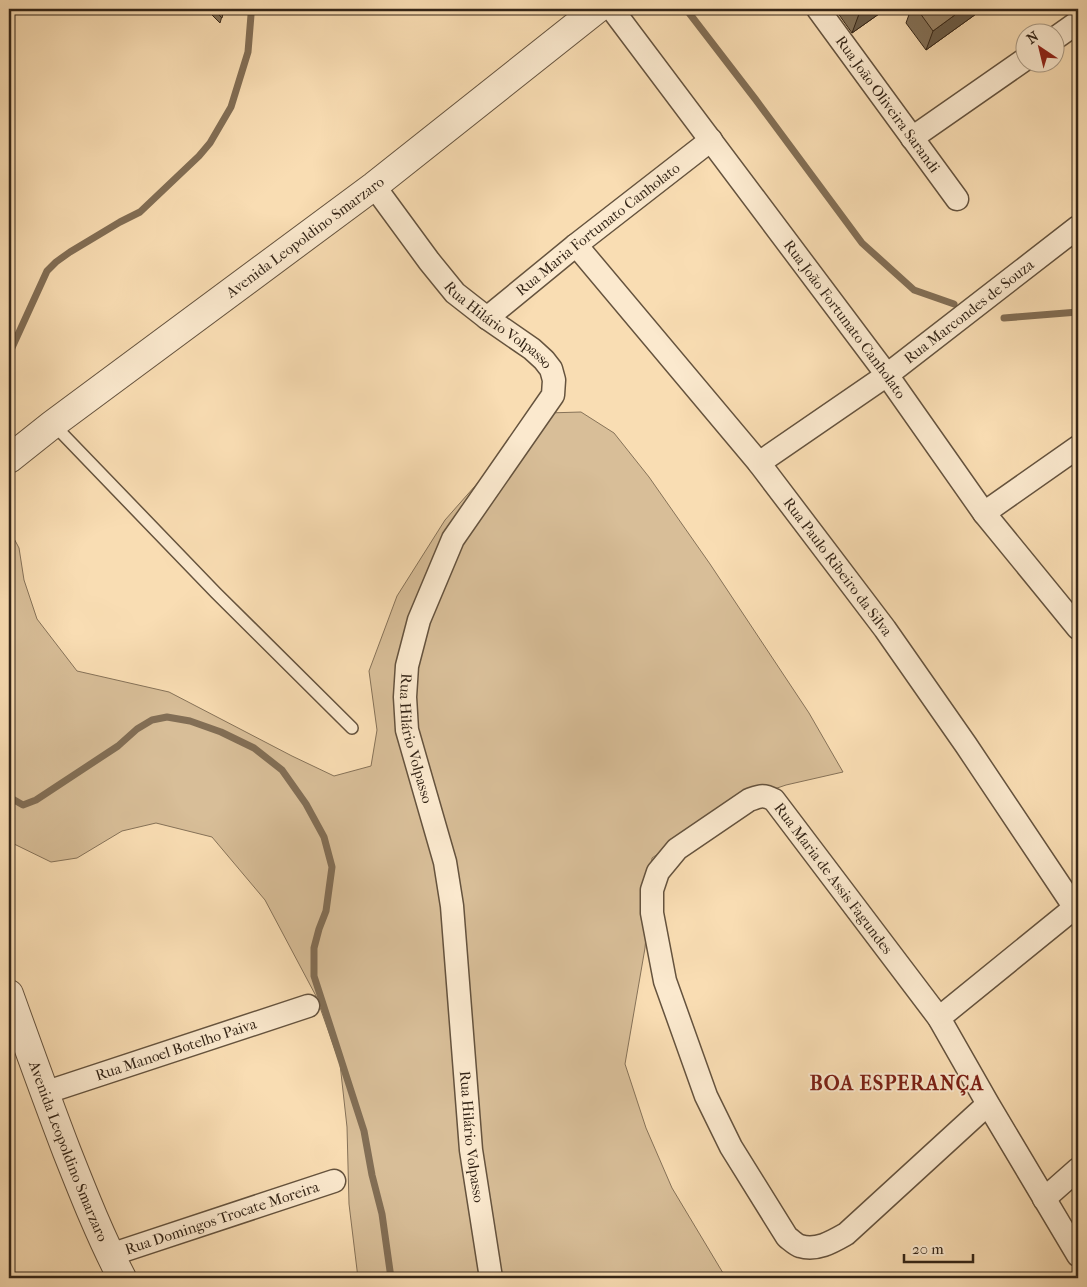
<svg xmlns="http://www.w3.org/2000/svg" width="1087" height="1287" font-family="'IM FELL French Canon',serif">
<style>
.green{fill:#d8be98;stroke:#867258}
.lines{fill:none;stroke-linecap:round;stroke-linejoin:round}
.stream{stroke:#826e55;stroke-width:7}
.service-casing{stroke:#65533e;stroke-width:14}
.minor-casing{stroke:#65533e;stroke-width:25}
.tertiary-casing{stroke:#65533e;stroke-width:30}
.service{stroke:#fbe9ce;stroke-width:11}
.minor{stroke:#fbe9ce;stroke-width:22}
.tertiary{stroke:#fbe9ce;stroke-width:28}
.wall{fill:#847259;stroke:#342517}
.shaded-wall{fill:#6c5d49;stroke:#342517}
.building{fill:#9a8568;stroke:#342517}
.labels{text-anchor:middle;dominant-baseline:central;stroke-width:4;stroke-linejoin:round;paint-order:stroke}
.street-label{font-size:15px;fill:#342517;stroke:#fbe9ce}
.district-label{font-size:20px;font-weight:bold;letter-spacing:1px;fill:#7a1f14;stroke:#fbe9ce}
</style>
<rect width="100%" height="100%" fill="#f9ddb3"/>
<filter id="stains"><feTurbulence type="fractalNoise" baseFrequency=".004" numOctaves="4"/><feColorMatrix values="0 0 0 0 .2 0 0 0 0 .09 0 0 0 0 .02 0 0 0 .5 -.17"/></filter>
<radialGradient id="worn" r=".72"><stop offset=".6" stop-color="#630" stop-opacity="0"/><stop offset="1" stop-color="#630" stop-opacity=".3"/></radialGradient>
<path class="green" d="M581 412 614 433 649 477 710 564 809 713 843 772 786 785 733 803 652 858 645 948 625 1064 646 1128 672 1188 726 1278H358L349 1204 347 1127 340 1064 316 996 265 900 212 837 156 823 122 831 77 858 51 862 12 843 9 838V529L19 548 24 580 37 619 77 671 169 692 292 756 334 776 371 766 377 730 369 671 397 596 445 520 505 452 547 413Z"/>
<g class="lines">
<path class="stream" d="M686 9 756 100 862 243 914 290 954 304
M1004 318 1078 312
M9 372 10 352 47 271 56 262 70 252 120 222 140 212 199 156 210 143 231 107 248 52 251 15V9
M9 797 23 805 36 800 118 746 137 729 152 720 167 717 190 721 221 732 254 748 282 770 306 804 324 837 332 867 326 911 319 929 314 948V976L364 1131 372 1175 382 1214 391 1278"/>
<defs>
<path id="service" d="M53 424 216 593 352 728"/>
<g id="minor">
<path id="s1" d="M612 9 887 375 984 513 1078 628"/>
<path id="s2" d="M818 9 957 199"/>
<path d="M1054 39 1078 22"/>
<path d="M912 138 1024 60"/>
<path id="s3" d="M374 186 429 261 455 293 487 318 532 349 544 360 551 369 554 380 553 395 453 539 419 620 407 666 405 697 407 730 445 862 452 906 471 1150 491 1278"/>
<path id="s4" d="M576 245 759 463 885 629 966 745 1075 908"/>
<path id="s5" d="M487 318 576 245 711 140"/>
<path id="s6" d="M759 463 887 375 1078 227"/>
<path d="M984 513 1078 447"/>
<path d="M939 1018 1078 905"/>
<path id="s7" d="M44 1093 308 1006"/>
<path id="s8" d="M988 1104 846 1234C832 1242 817 1251 800 1246 796 1245 791 1240 787 1237L731 1147 706 1096 665 981 652 913V890L658 872 677 849 749 800C760 796 763 794 774 800L939 1018 988 1104 1078 1255"/>
<path d="M1044 1199 1078 1169"/>
<path id="s9" d="M110 1255 334 1181"/>
</g>
<g id="tertiary">
<path id="s10" d="M9 459 53 424 374 186 597 9"/>
<path id="s11" d="M9 994C28 1047 47 1100 67 1152 84 1195 101 1238 122 1278"/>
</g>
</defs>
<use href="#service" class="service-casing"/>
<use href="#minor" class="minor-casing"/>
<use href="#tertiary" class="tertiary-casing"/>
<use href="#service" class="service"/>
<use href="#minor" class="minor"/>
<use href="#tertiary" class="tertiary"/>
</g>
<path class="wall" d="M206 9H224L220 23Z
M835 9H886L852 33Z
M911 9H983L926 50 906 23Z"/>
<path class="shaded-wall" d="M866 9H886L852 33 859 14Z
M963 9H983L926 50 933 31Z"/>
<path class="building" d="M213 9H224L222 18Z
M855 9H866L859 14Z
M917 9H963L933 31Z"/>
<g class="labels">
<g class="street-label">
<text stroke="none"><textPath href="#s2" startOffset="118">Rua João Oliveira Sarandi</textPath></text>
<text stroke="none"><textPath href="#s5" startOffset="142">Rua Maria Fortunato Canholato</textPath></text>
<text stroke="none"><textPath href="#s10" startOffset="370">Avenida Leopoldino Smarzaro</textPath></text>
<text stroke="none"><textPath href="#s6" startOffset="259">Rua Marcondes de Souza</textPath></text>
<text stroke="none"><textPath href="#s1" startOffset="388">Rua João Fortunato Canholato</textPath></text>
<text stroke="none"><textPath href="#s3" startOffset="188">Rua Hilário Volpasso</textPath></text>
<text stroke="none"><textPath href="#s4" startOffset="415">Rua Paulo Ribeiro da Silva</textPath></text>
<text stroke="none"><textPath href="#s3" startOffset="668">Rua Hilário Volpasso</textPath></text>
<text stroke="none"><textPath href="#s8" startOffset="895">Rua Maria de Assis Fagundes</textPath></text>
<text stroke="none"><textPath href="#s7" startOffset="139">Rua Manoel Botelho Paiva</textPath></text>
<text stroke="none"><textPath href="#s3" startOffset="1072">Rua Hilário Volpasso</textPath></text>
<text stroke="none"><textPath href="#s11" startOffset="168">Avenida Leopoldino Smarzaro</textPath></text>
<text stroke="none"><textPath href="#s9" startOffset="118">Rua Domingos Trocate Moreira</textPath></text>
</g>
<g class="district-label">
<text x="897" y="1083">BOA ESPERANÇA</text>
</g>
</g>
<rect width="1087" height="1287" fill="none" stroke="#f9ddb3" stroke-width="30"/>
<rect x="10" y="10" width="1067" height="1267" fill="none" stroke="#342517" stroke-width="2.5"/>
<rect x="15" y="15" width="1057" height="1257" fill="none" stroke="#342517"/>
<g transform="translate(1040 48) rotate(325)"><circle r="24" fill="#fbe9ce" stroke="#ab9b85"/>
<path d="M0-4L9 19L0 12L-9 19Z" fill="#8f2418"/>
<text y="-8" font-size="14" font-weight="bold" text-anchor="middle" fill="#342517">N</text>
</g>
<path d="M904 1254v8h69v-8" fill="none" stroke="#342517" stroke-width="2.5"/>
<text x="912" y="1254" font-size="15" fill="#342517" stroke="#fbe9ce" stroke-width="4" paint-order="stroke">20 m</text>
<rect width="100%" height="100%" filter="url(#stains)"/>
<rect width="100%" height="100%" fill="url(#worn)"/>
</svg>
